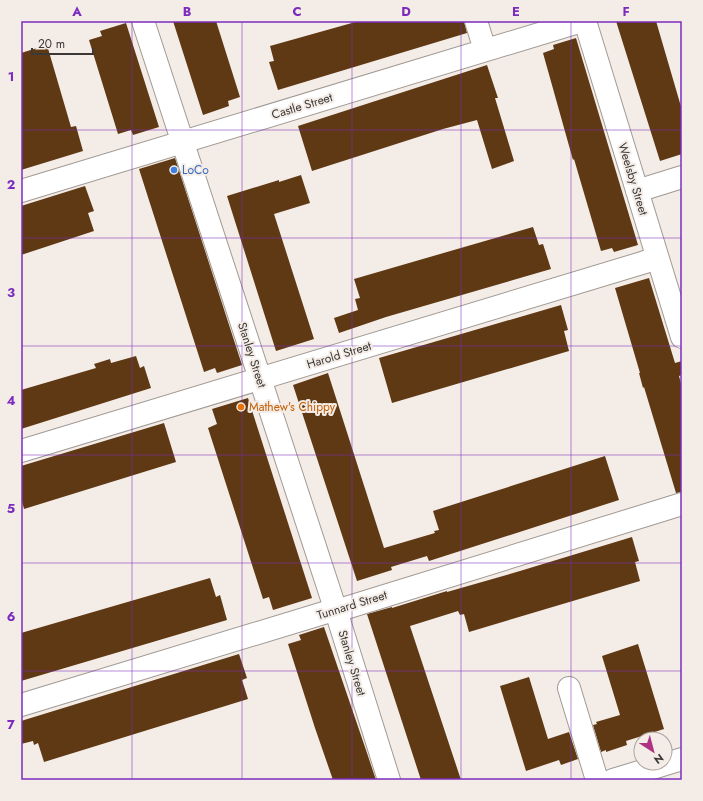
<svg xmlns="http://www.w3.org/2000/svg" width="703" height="801" font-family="Jost,sans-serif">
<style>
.building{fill:#5f3814}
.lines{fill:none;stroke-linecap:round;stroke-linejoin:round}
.minor-casing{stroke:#a19a94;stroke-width:24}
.minor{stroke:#fff;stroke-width:22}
.grid{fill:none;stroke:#7b2cbf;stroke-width:1;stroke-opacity:0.55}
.shop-dot{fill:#3f7fe0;stroke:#f4ece6;stroke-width:1.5}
.food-dot{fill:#e8710a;stroke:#f4ece6;stroke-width:1.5}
.labels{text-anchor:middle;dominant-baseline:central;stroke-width:4;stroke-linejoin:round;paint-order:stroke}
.street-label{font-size:12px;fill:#3b3836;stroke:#f4ece6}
.shop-label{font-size:12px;fill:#366cbe;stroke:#f4ece6;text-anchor:start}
.food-label{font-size:12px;fill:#c56008;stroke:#f4ece6;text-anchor:start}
.neatline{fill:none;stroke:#7b2cbf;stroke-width:1.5}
.grid-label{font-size:13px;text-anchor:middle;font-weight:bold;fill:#7b2cbf}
</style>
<rect width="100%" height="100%" fill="#f4ece6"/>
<path class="building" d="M173 21H216L240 97 228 101 229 106 203 115Z
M359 21H464L467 33 278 90 269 62 274 61 270 46Z
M616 21H656L682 110V154L660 161Z
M126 23 159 127 133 135 131 130 118 134 89 40 102 36 100 31Z
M576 38 638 245 614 252 612 248 601 251 574 159 573 160 543 53 554 49 553 45Z
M47 45 71 127 76 126 83 151 21 170V53Z
M487 65 498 98H495L514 161 492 169 477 120 443 129 312 171 298 126Z
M175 158 242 365 217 373 215 368 204 372 139 169Z
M301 175 310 203 274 214 314 339 276 351 227 196 279 180V182Z
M85 186 94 211 88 213 94 231 21 255V206Z
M533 227 539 245 543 244 551 269 386 317 339 333 334 318 358 310 355 299 360 298 354 279Z
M649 278 675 363 682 361V375L679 376 682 387V492L676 493 644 387 643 388 639 373H640L615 288Z
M561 305 568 330 564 331 569 351 392 403 379 358Z
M136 356 140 368 144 366 151 388 21 429V390L96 368 94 364 110 359 111 363Z
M328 373 384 548 435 533 434 531 439 530 433 511 605 456 619 500 429 561 427 556 391 567 392 570 357 581 293 385Z
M248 398 312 598 273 610 269 597 263 599 208 428 217 424 212 409Z
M164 423 176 462 24 509 21 497V466Z
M632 537 639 561 635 562 640 581 469 632 464 614 460 615 458 611 410 626 461 780H421L367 614 392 607V608L447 591V592L520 571Z
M210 578 216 597 220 595 227 620 21 681V633Z
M324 627 367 753 376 780H333L315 728 288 644 301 640 299 635Z
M638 644 664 729 626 741 627 745 606 752V750L601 752 593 725 597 724 596 722 620 715 602 656Z
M239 654 247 678 242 680 248 699 44 762 38 743 34 745 33 741 21 744V721Z
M529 677 548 739 569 732 578 759 561 765 559 760 526 771 500 686Z"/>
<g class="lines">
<defs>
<path id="minor" d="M143 21 336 611 389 780
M476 21 485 50
M585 21 682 337
M21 191 582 21
M637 191 682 177
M21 451 642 263 657 258
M569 688 597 780
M21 705 327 612 336 611 682 504
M613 780 682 759"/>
</defs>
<use href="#minor" class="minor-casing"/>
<use href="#minor" class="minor"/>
</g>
<path class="grid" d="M132 21V780M242 21V780M352 21V780M461 21V780M571 21V780M21 130H682M21 238H682M21 346H682M21 455H682M21 563H682M21 671H682"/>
<circle class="shop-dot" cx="174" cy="170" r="4"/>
<circle class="food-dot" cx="241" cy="407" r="4"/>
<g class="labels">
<g class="street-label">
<text transform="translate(302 106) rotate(-17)">Castle Street</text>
<text transform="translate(633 179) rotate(73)">Weelsby Street</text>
<text transform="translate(252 355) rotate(72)">Stanley Street</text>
<text transform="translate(339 355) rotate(-17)">Harold Street</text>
<text transform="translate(352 605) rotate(-17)">Tunnard Street</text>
<text transform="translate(352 663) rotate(73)">Stanley Street</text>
</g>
<g class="shop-label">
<text x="182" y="170">LoCo</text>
</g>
<g class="food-label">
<text x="249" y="407">Mathew's Chippy</text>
</g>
</g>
<rect width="703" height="801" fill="none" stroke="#f4ece6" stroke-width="44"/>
<g transform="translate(653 751) rotate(144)"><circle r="19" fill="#f4ece6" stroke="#aaa4a0"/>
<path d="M0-3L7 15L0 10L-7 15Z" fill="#af3385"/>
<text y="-6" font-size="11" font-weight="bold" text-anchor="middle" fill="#3b3836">N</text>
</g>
<path d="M32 48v6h61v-6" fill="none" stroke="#3b3836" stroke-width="2"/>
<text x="38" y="48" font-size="12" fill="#3b3836" stroke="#f4ece6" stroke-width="3" paint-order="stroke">20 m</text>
<rect x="22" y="22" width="659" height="757" class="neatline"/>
<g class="grid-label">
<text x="77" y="16">A</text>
<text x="187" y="16">B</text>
<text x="297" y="16">C</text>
<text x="406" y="16">D</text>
<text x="516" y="16">E</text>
<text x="626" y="16">F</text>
<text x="11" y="81">1</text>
<text x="11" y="189">2</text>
<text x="11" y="297">3</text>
<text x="11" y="405">4</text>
<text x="11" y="513">5</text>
<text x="11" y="621">6</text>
<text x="11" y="729">7</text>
</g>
</svg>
